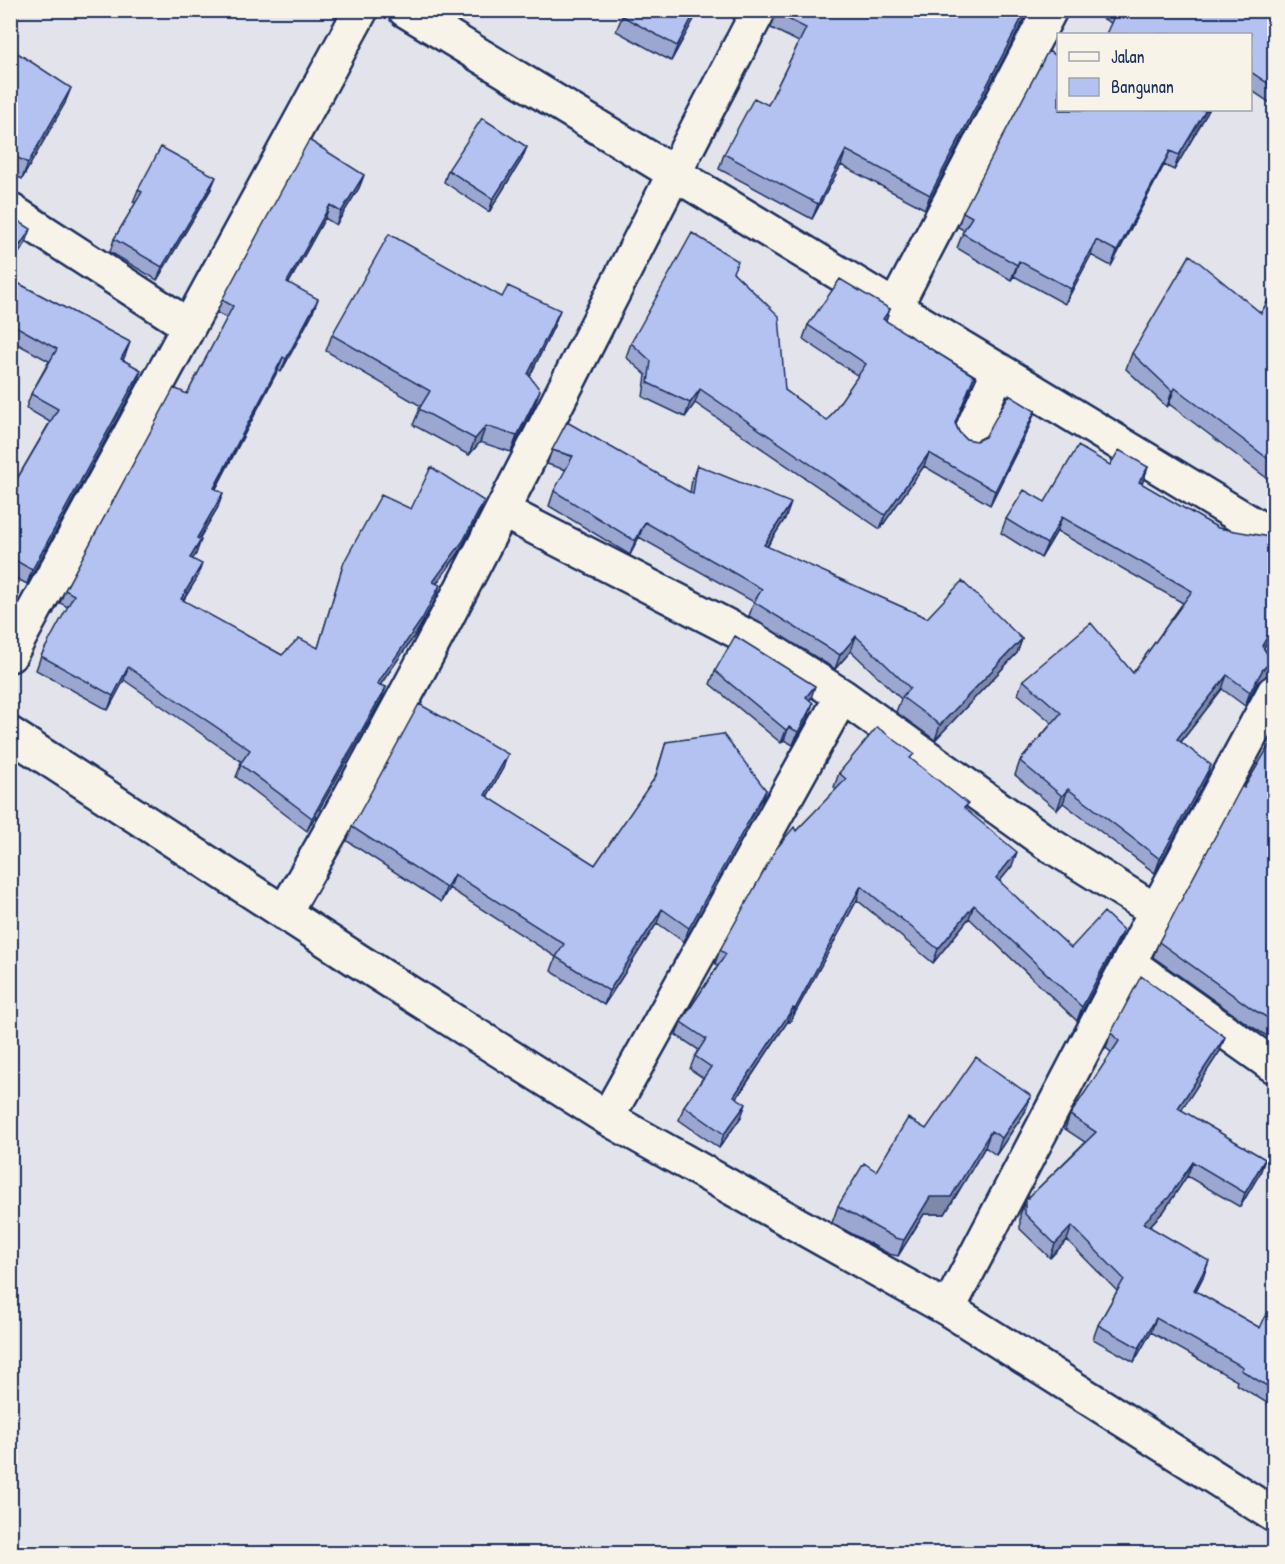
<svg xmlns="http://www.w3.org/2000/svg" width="1285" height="1564" font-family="'Patrick Hand',sans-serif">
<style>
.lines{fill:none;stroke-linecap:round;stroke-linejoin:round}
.minor-casing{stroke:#1b2f5e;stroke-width:38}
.minor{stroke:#f7f3e8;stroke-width:33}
.wall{fill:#9ba7d0;stroke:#1b2f5e;stroke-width:1.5}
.shaded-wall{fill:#7e88a9;stroke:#1b2f5e;stroke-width:1.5}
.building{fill:#b4c2f2;stroke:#1b2f5e;stroke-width:1.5}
</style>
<rect width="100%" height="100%" fill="#e3e4eb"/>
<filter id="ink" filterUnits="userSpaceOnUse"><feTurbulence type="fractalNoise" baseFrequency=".0167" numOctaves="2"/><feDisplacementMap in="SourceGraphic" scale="12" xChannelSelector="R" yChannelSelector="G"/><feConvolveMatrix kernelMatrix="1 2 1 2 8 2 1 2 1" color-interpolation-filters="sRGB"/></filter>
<g filter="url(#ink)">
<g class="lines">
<defs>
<path id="minor" d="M405 10 1274 537
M10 210 189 326
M895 307 1050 10
M969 436 999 370
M503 511 754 640 842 696 1047 843 1156 911
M10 655 361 10
M10 734 357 960 607 1118 948 1309 1274 1515
M284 913C455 619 600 311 759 10
M1129 963 1274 1066
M607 1118 842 696
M948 1309 1156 911 1274 692"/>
</defs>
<use href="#minor" class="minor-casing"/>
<use href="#minor" class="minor"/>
</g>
<path class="wall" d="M156 10H168L164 16Z
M463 10H475L471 16Z
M625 10H699L671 61 616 31Z
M724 10H738L734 17Z
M777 10H1029L925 209 841 165 812 219 719 169 724 154 768 105 799 42 771 28Z
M1088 10H1275V106L1251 90V34L1111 23Z
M10 48 65 103 22 179 10 173Z
M1059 110H1209L1174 170 1164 165 1111 266 1091 255 1065 304 1014 276 1011 280 957 248 964 230 958 227 963 212Z
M522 159 489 212 444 182 448 170Z
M364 175 359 188 336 225 325 218 289 283 313 312 281 372 278 370 216 489 218 507 199 539 196 554 192 559 197 578 183 601 282 655 318 648 344 562 411 509 479 514 458 554 437 583 436 598 417 632 380 685 386 687 381 700 307 831 236 777 242 762 124 680 108 710 36 670 41 656 68 607 60 603 65 590 187 394 227 318 217 313 222 300Z
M211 189 157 280 110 252 114 239 136 203 133 202 138 190Z
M734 273 785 390 827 421 858 376 803 339 808 325 890 309 885 321 974 376 956 424 959 432 966 439 976 441 1035 411 1030 425 990 505 924 466 880 529 695 403 685 417 643 397 646 375 626 357 631 343Z
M10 279 130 342 123 360 141 370 136 384 27 584 10 575V491L50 422 26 408 31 394 49 361 10 340Z
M1275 289V478L1272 482 1169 404 1167 407 1126 369 1132 353 1261 313Z
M554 326 530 376 534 406 511 452 480 442 469 455 413 425 421 406 326 351 332 335Z
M552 450 690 493 692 480 697 465 786 517 767 547 927 618 1022 639 1017 653 935 740 896 712 901 699 851 651 835 669 749 616 754 602 639 537 630 555 549 506 554 491 566 470 547 464Z
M1110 465 1148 467 1142 484 1218 528 1275 540V628L1264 648 1272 661 1267 675 1257 683 1245 706 1222 689 1181 742 1206 779 1155 873 1063 803 1057 810 1015 775 1020 761 1052 723 1018 694 1023 680 1133 673 1183 603 1057 531 1041 558 1001 533 1006 519 1045 502Z
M715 671 811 698 809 700V715L793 745 784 740 781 743 710 684Z
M1275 736V1041L1249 1025 1153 957 1159 942 1244 788Z
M666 742 766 790 761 804 684 942 657 923 604 1005 551 971 556 957 449 888 441 902 347 841 352 827 503 768 487 797 595 865 655 778Z
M912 760 965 809 1012 866 999 882 1071 948 1123 930 1118 943 1077 1021 969 918 933 963 857 900 790 1022 788 1021 737 1098 741 1117 719 1148 679 1120 684 1106 703 1078 690 1069 695 1056 699 1050 676 1035 681 1022 718 966 715 963 720 950 796 831 837 789 834 787 839 773Z
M1111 1033 1220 1051 1181 1110 1265 1159 1260 1173 1240 1207 1187 1176 1164 1211 1149 1227 1204 1275 1196 1291 1260 1328 1275 1319V1408L1236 1384 1237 1381 1151 1332 1134 1362 1093 1339 1098 1325 1117 1291 1067 1240 1050 1258 1020 1229V1215L1025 1201 1085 1142 1065 1129 1070 1115 1112 1053 1106 1048Z
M1025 1112 996 1155 985 1147 945 1214H924L898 1256 889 1254 832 1223 838 1206 926 1129Z"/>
<path class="shaded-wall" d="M696 10H699L671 61 677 46Z
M1026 10H1029L925 209 930 195Z
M18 16 13 32 10 36V31Z
M71 88 65 103 22 179 28 163Z
M1206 110H1209L1174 170 1179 155Z
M527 147 522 159 489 212 493 199Z
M846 150 841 165 812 219 818 204Z
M1170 151 1164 165 1111 266 1117 251Z
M364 175 359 188 336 225 341 212Z
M216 177 211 189 157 280 162 267Z
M330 205 325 218 282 295 287 282Z
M31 229 26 243 10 266V260Z
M1096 240 1091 255 1065 304 1071 289Z
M1019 261 1014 276 1011 280 1017 265Z
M318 299 313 312 281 372 286 359Z
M890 309 885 323 883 319Z
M560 310 554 326 523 390 528 374Z
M130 342 125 356 116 373 121 359Z
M283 357 278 370 209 501 214 488Z
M141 370 136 384 27 584 32 570Z
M1175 388 1169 404 1167 407 1172 391Z
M700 389 695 403 685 417 690 403Z
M540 390 534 406 511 452 517 436Z
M1035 411 1030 425 990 505 995 491Z
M486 426 480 442 469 455 475 439Z
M929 453 924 466 880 529 885 515Z
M1148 467 1143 481 1134 496 1139 482Z
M223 493 218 507 192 551 197 538Z
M484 501 479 514 458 554 428 595 433 582Z
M791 503 786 517 758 560 764 545Z
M1062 517 1057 531 1041 558 1047 544Z
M645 522 639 537 630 555 635 541Z
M201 540 196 554 185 571 190 558Z
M202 564 197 578 176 612 181 599Z
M440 585 436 598 417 632 372 697 377 684Z
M1275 623V628L1257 660 1262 646Z
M856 636 851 651 835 669 840 655Z
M1022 639 1017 653 935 740 940 725Z
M1272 661 1267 675 1257 683 1245 706 1250 692 1263 669Z
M128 667 124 680 108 710 113 696Z
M1227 675 1222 689 1172 753 1177 739Z
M815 686 811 698 801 709 806 697Z
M386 687 381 700 307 831 312 818Z
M813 703 809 715 793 745 798 732Z
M789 727 784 740 781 743 786 730Z
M508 754 503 768 480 809 485 795Z
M1211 765 1206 779 1155 873 1160 859Z
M1068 789 1063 803 1057 810 1062 796Z
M766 790 761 804 684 942 689 928Z
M1017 852 1012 866 991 892 996 878Z
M454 874 449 888 441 902 446 888Z
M861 886 857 900 790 1022 795 1009Z
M974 905 969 918 933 963 938 949Z
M662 909 657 923 604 1005 609 991Z
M1123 930 1118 943 1077 1021 1082 1007Z
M793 1008 788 1021 729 1109 734 1096Z
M1225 1037 1220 1051 1173 1123 1178 1108Z
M1031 1096 1025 1112 996 1155 1002 1138Z
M746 1104 741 1117 719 1148 724 1134Z
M991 1131 985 1147 945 1214H924L898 1256 904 1240 930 1197Z
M1265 1159 1260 1173 1240 1207 1245 1193Z
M1193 1162 1187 1176 1164 1211 1138 1238 1143 1223Z
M1072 1226 1067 1240 1050 1258 1055 1244Z
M1209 1261 1204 1275 1188 1304 1194 1290Z
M1156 1318 1151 1332 1134 1362 1139 1348Z"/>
<path class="building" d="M625 10H696L677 46 622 16Z
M777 10H1026L930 195 846 150 818 204 724 154 754 98 768 105 806 28 776 13Z
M1117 10H1275V88L1251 72V34H1106Z
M10 12 18 16 10 31Z
M10 48 71 88 28 163 10 154Z
M1048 51 1059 57V110H1206L1179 155 1170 151 1117 251 1096 240 1071 289 1019 261 1017 265 962 233 972 217 963 212Z
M482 118 527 147 493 199 448 170Z
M309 140 364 175 341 212 330 205 287 282 318 299 286 359 283 357 214 488 223 493 197 538 201 540 190 558 202 564 181 599 282 655 299 638 318 648 344 562 381 495 411 509 431 467 484 501 463 541 433 582 440 585 422 619 377 684 386 687 312 818 240 764 250 750 128 667 113 696 41 656 74 595 65 590 174 388 187 394 233 306 222 300Z
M161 147 216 177 162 267 114 239 142 192 138 190Z
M10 216 31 229 10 260Z
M692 233 738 261 733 272 779 316 785 390 827 421 866 364 808 325 840 279 890 309 883 319 974 376 955 423 959 432 966 439 976 441 985 437 1009 395 1035 411 995 491 929 453 885 515 700 389 690 403 648 383 651 361 631 343Z
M389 234 502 297 508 286 560 310 528 374 540 390 517 436 486 426 475 439 419 409 430 391 332 335Z
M1190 255 1261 313 1275 289V464L1175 388 1172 391 1132 353Z
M10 279 130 342 121 359 141 370 32 570 15 560 10 568V491L58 409 31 394 57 349 10 323Z
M567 422 693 494 697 465 791 503 764 545 927 618 962 581 1022 639 940 725 902 697 910 688 856 636 840 655 754 602 762 589 645 522 635 541 554 491 573 456 552 450Z
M1078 446 1110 465 1119 450 1148 467 1139 482 1218 528 1264 536 1275 540V623L1262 646 1272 661 1263 669 1250 692 1227 675 1177 739 1211 765 1160 859 1068 789 1062 796 1020 761 1061 713 1023 680 1091 623 1133 673 1192 591 1062 517 1047 544 1006 519 1024 490 1045 502Z
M735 636 815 686 806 697 813 703 798 732 789 727 786 730 715 671Z
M419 704 508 754 485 795 595 865 656 776 666 742 723 734 766 790 689 928 662 909 609 991 556 957 564 944 454 874 446 888 352 827Z
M877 727 914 754 910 758 968 804 964 808 1017 852 996 878 1071 948 1104 912 1123 930 1082 1007 974 905 938 949 861 886 795 1009 793 1008 734 1096 746 1104 724 1134 684 1106 711 1067 695 1056 706 1039 681 1022 726 954 720 950 776 849 794 827 796 831 846 779 839 773Z
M1275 736V1022L1254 1010 1159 942 1242 786 1244 788Z
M1141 976 1225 1037 1178 1108 1265 1159 1245 1193 1193 1162 1169 1197 1143 1223 1209 1261 1194 1290 1260 1328 1266 1315 1275 1319V1391L1241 1370 1243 1367 1156 1318 1139 1348 1098 1325 1124 1279 1072 1226 1055 1244 1025 1214V1201L1096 1132 1070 1115 1119 1041 1111 1033Z
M976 1057 1031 1096 1002 1138 991 1131 951 1197H930L904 1240 895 1238 838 1206 864 1163 876 1171 908 1118 926 1129Z"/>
</g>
<rect width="1285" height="1564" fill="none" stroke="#f7f3e8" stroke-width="36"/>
<rect x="18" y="18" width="1249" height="1528" fill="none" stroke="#1b2f5e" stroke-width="2" filter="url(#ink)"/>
<rect x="1057" y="33" width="195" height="78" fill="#f7f3e8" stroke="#9fa5b1" stroke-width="1.5"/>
<rect x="1069" y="52" width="30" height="9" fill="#f7f3e8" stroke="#9fa5b1" stroke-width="1.5"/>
<text x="1111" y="63" font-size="18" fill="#1b2f5e">Jalan</text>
<rect x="1069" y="78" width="30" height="18" fill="#b4c2f2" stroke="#9fa5b1" stroke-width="1.5"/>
<text x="1111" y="93" font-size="18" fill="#1b2f5e">Bangunan</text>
</svg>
